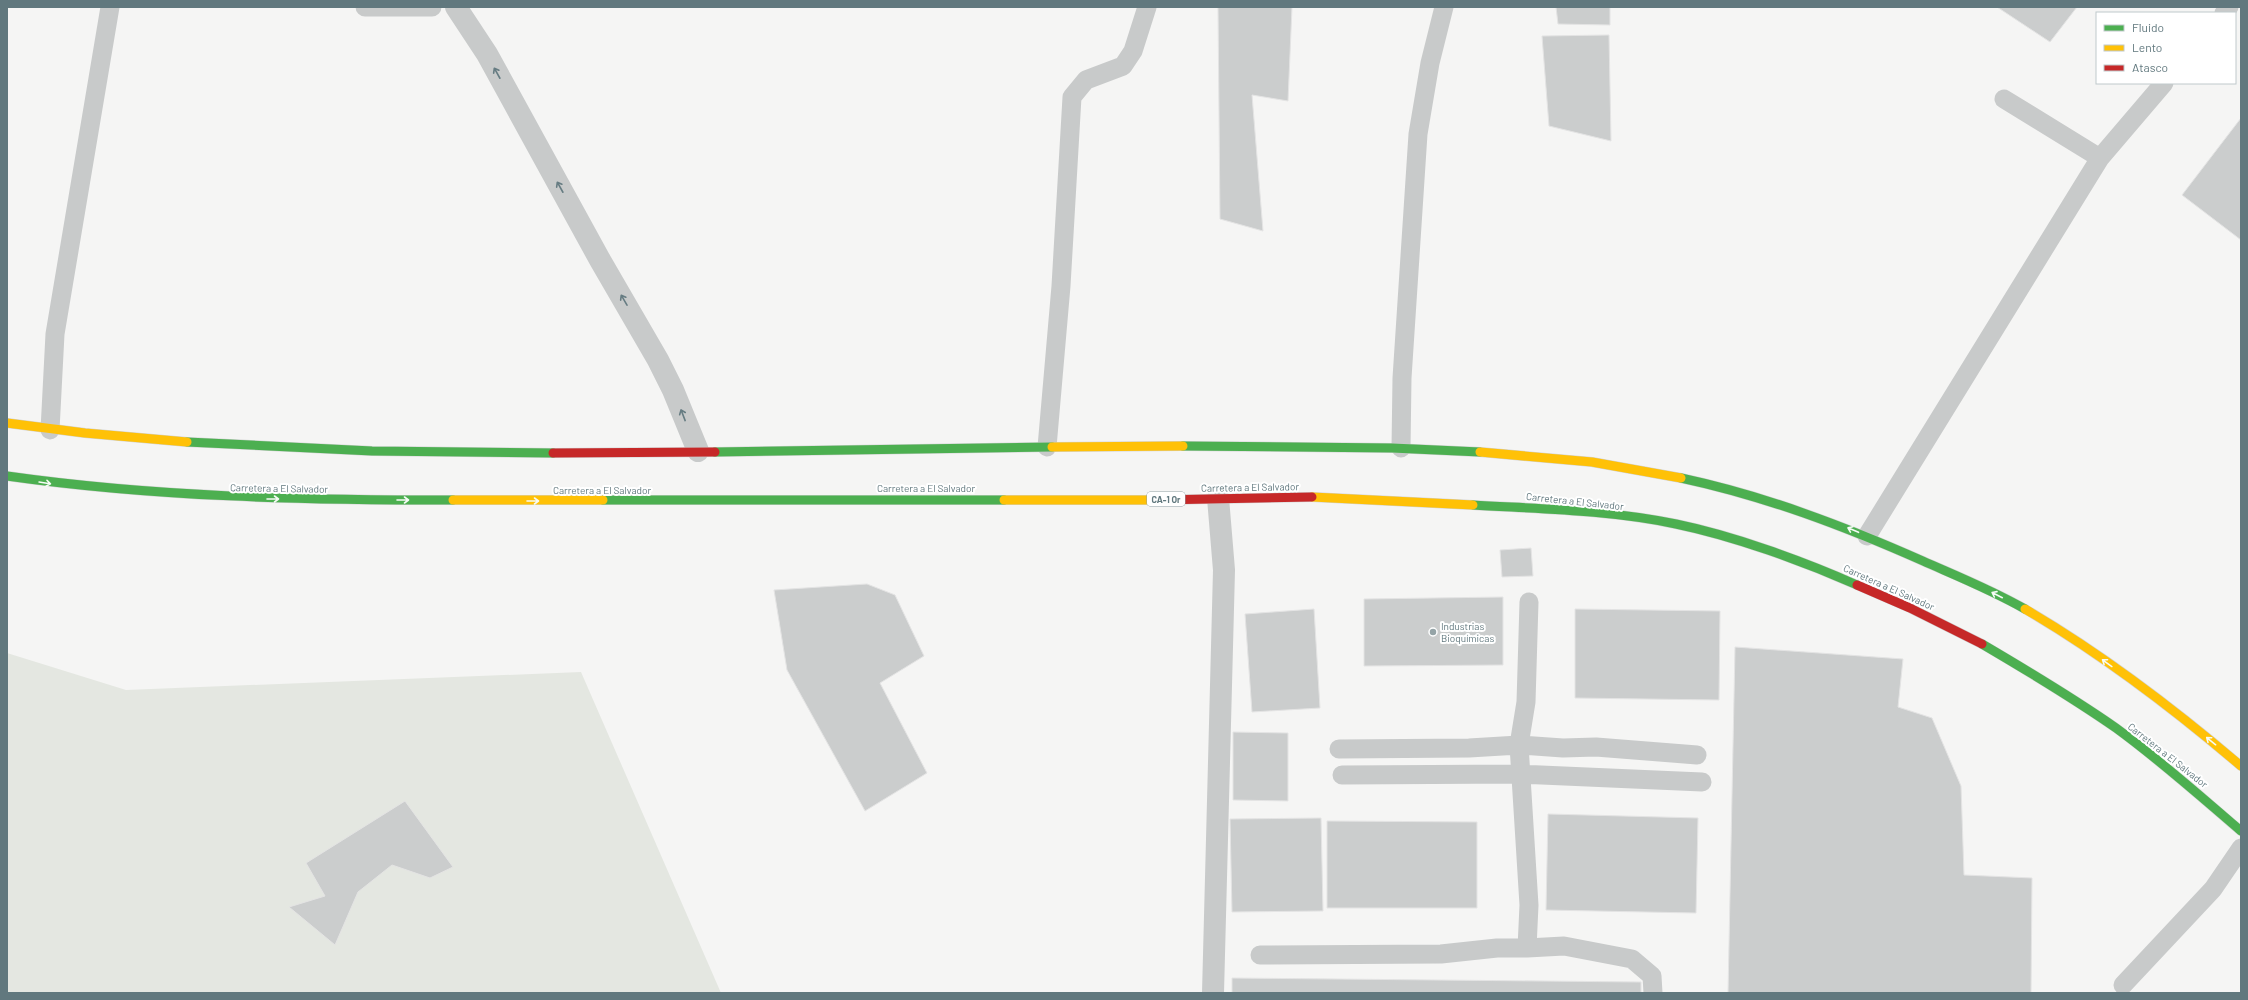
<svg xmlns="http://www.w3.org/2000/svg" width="2248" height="1000" font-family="Barlow,sans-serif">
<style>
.green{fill:#e4e7e1}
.building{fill:#cbcdcd;stroke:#e4e4e4}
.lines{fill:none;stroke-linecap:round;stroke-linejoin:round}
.fast-casing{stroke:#d1d2d2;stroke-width:10}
.slow-casing{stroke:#d1d2d2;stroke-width:10}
.jam-casing{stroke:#d1d2d2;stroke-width:10}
.lane{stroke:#c8caca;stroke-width:19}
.street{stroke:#c8caca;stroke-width:22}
.fast{stroke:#4caf50;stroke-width:9}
.slow{stroke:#ffc107;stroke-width:9}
.jam{stroke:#c62828;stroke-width:9}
.oneway{stroke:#667c82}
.oneway2{stroke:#f6fbf6}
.poi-dot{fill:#95a4a7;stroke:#fff;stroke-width:1.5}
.labels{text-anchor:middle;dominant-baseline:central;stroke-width:4;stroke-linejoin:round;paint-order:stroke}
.shield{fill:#fff;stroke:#90a0a5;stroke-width:1}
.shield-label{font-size:9px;font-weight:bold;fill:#61787e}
.street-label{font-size:10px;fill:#61787e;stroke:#fff}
.poi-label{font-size:10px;fill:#61787e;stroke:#fff;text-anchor:start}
</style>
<rect width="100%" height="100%" fill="#f5f5f4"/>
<path class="green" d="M7 653 126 690 581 672 721 993H7Z"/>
<path class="building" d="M1218 7H1292L1288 101 1252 95 1263 231 1220 219Z
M1556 7H1610V25L1558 24Z
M1997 7H2077L2050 42Z
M1609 35 1611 141 1549 126 1542 36Z
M2241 118V240L2182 195Z
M1531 548 1533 576 1502 577 1500 550Z
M867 584 895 595 924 656 880 683 927 773 865 811 787 670 774 590Z
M1503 597V665L1364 666V599Z
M1314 609 1320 708 1252 712 1245 614Z
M1575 609 1720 611 1719 700 1575 698Z
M1735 647 1903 659 1898 707 1932 718 1961 786 1964 875 2032 878 2031 993H1728Z
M1233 732 1288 733V801L1233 800Z
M405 801 453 867 430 878 392 865 358 892 335 945 289 907 325 896 306 863Z
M1548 814 1698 818 1696 913 1546 910Z
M1321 818 1323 911 1232 912 1230 819Z
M1327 821 1477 822V908H1327Z
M1232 978 1641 982V993H1232Z"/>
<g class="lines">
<defs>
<path id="fast" d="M187 442 372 451 553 453
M1183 446 1392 448 1480 452
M715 452 1052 447
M7 476C155 497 303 500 453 500
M1681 478C1765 496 1844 526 1923 561 1957 576 1992 590 2025 609
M603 500H1004
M1473 505C1540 509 1609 510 1676 524 1734 536 1803 561 1857 585
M1982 644C2028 671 2073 698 2116 728 2160 760 2200 796 2241 831"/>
<path id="slow" d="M7 423 85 433 187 442
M1052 447 1183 446
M1480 452 1592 462 1681 478
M1312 497 1473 505
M453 500H603
M1004 500H1158
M2025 609C2102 654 2173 708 2241 766"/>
<path id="jam" d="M553 453 715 452
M1158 500 1312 497
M1857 585 1910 608 1982 644"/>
</defs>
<use href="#fast" class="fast-casing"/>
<use href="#slow" class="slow-casing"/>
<use href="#jam" class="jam-casing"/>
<path class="lane" d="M365 7H432
M2224 13 2229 7
M2004 99 2100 158
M50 430 55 334 110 7
M1047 447 1061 286 1072 97 1086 80 1123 66 1133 51 1147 7
M1401 448 1402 378 1418 134 1430 63 1444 7
M1867 536 2100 158 2164 83
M1339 749 1469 748 1519 745 1563 748 1596 747 1697 755
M1342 775 1520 774 1702 782
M1527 948 1564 946 1632 959 1652 976 1653 993
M1260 955 1441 954 1497 948H1527L1529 905 1519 745 1526 702 1529 602
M2123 985 2213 889 2241 848"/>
<path class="street" d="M456 7 487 54 600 260 658 360 673 390 698 451
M1213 993 1224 570 1218 498"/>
<use href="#fast" class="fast"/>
<use href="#slow" class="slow"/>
<use href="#jam" class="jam"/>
</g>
<defs><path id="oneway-shaft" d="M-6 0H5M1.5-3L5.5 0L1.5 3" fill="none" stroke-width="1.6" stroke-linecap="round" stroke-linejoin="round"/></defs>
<g class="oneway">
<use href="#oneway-shaft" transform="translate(497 73) rotate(-119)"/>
<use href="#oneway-shaft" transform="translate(560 187) rotate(-119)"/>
<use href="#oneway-shaft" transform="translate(624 300) rotate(-120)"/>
<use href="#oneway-shaft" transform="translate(683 415) rotate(-111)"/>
</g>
<g class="oneway2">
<use href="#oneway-shaft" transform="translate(45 483) rotate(9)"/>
<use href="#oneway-shaft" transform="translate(273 499)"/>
<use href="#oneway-shaft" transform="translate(403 500)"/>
<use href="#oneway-shaft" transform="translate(533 501)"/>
<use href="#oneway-shaft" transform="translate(1853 530) rotate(-157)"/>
<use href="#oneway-shaft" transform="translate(1997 595) rotate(-153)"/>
<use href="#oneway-shaft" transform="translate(2107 663) rotate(-144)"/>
<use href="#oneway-shaft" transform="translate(2211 741) rotate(-141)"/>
</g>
<circle class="poi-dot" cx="1433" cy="632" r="4"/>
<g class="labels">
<rect class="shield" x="1147" y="492" width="38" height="14" rx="3"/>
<g class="shield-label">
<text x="1166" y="499">CA-1 Or</text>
</g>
<g class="street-label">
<text transform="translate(1250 487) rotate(-1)">Carretera a El Salvador</text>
<text transform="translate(279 488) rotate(1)">Carretera a El Salvador</text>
<text x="926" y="488">Carretera a El Salvador</text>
<text x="602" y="490">Carretera a El Salvador</text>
<text transform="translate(1575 501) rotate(6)">Carretera a El Salvador</text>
<text transform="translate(1889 587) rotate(24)">Carretera a El Salvador</text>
<text transform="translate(2168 755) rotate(38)">Carretera a El Salvador</text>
</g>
<g class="poi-label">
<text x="1441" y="626">Industrias<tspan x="1441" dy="12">Bioquímicas</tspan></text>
</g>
</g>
<rect width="2248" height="1000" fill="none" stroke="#61787e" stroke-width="16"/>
<rect x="2096" y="12" width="140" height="72" fill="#ffffff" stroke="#c0c9cb"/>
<rect x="2104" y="25" width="20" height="6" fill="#4caf50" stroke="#c0c9cb"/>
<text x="2132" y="32" font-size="12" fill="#61787e">Fluido</text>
<rect x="2104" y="45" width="20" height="6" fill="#ffc107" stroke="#c0c9cb"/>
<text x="2132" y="52" font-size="12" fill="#61787e">Lento</text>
<rect x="2104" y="65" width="20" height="6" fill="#c62828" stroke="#c0c9cb"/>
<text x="2132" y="72" font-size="12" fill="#61787e">Atasco</text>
</svg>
